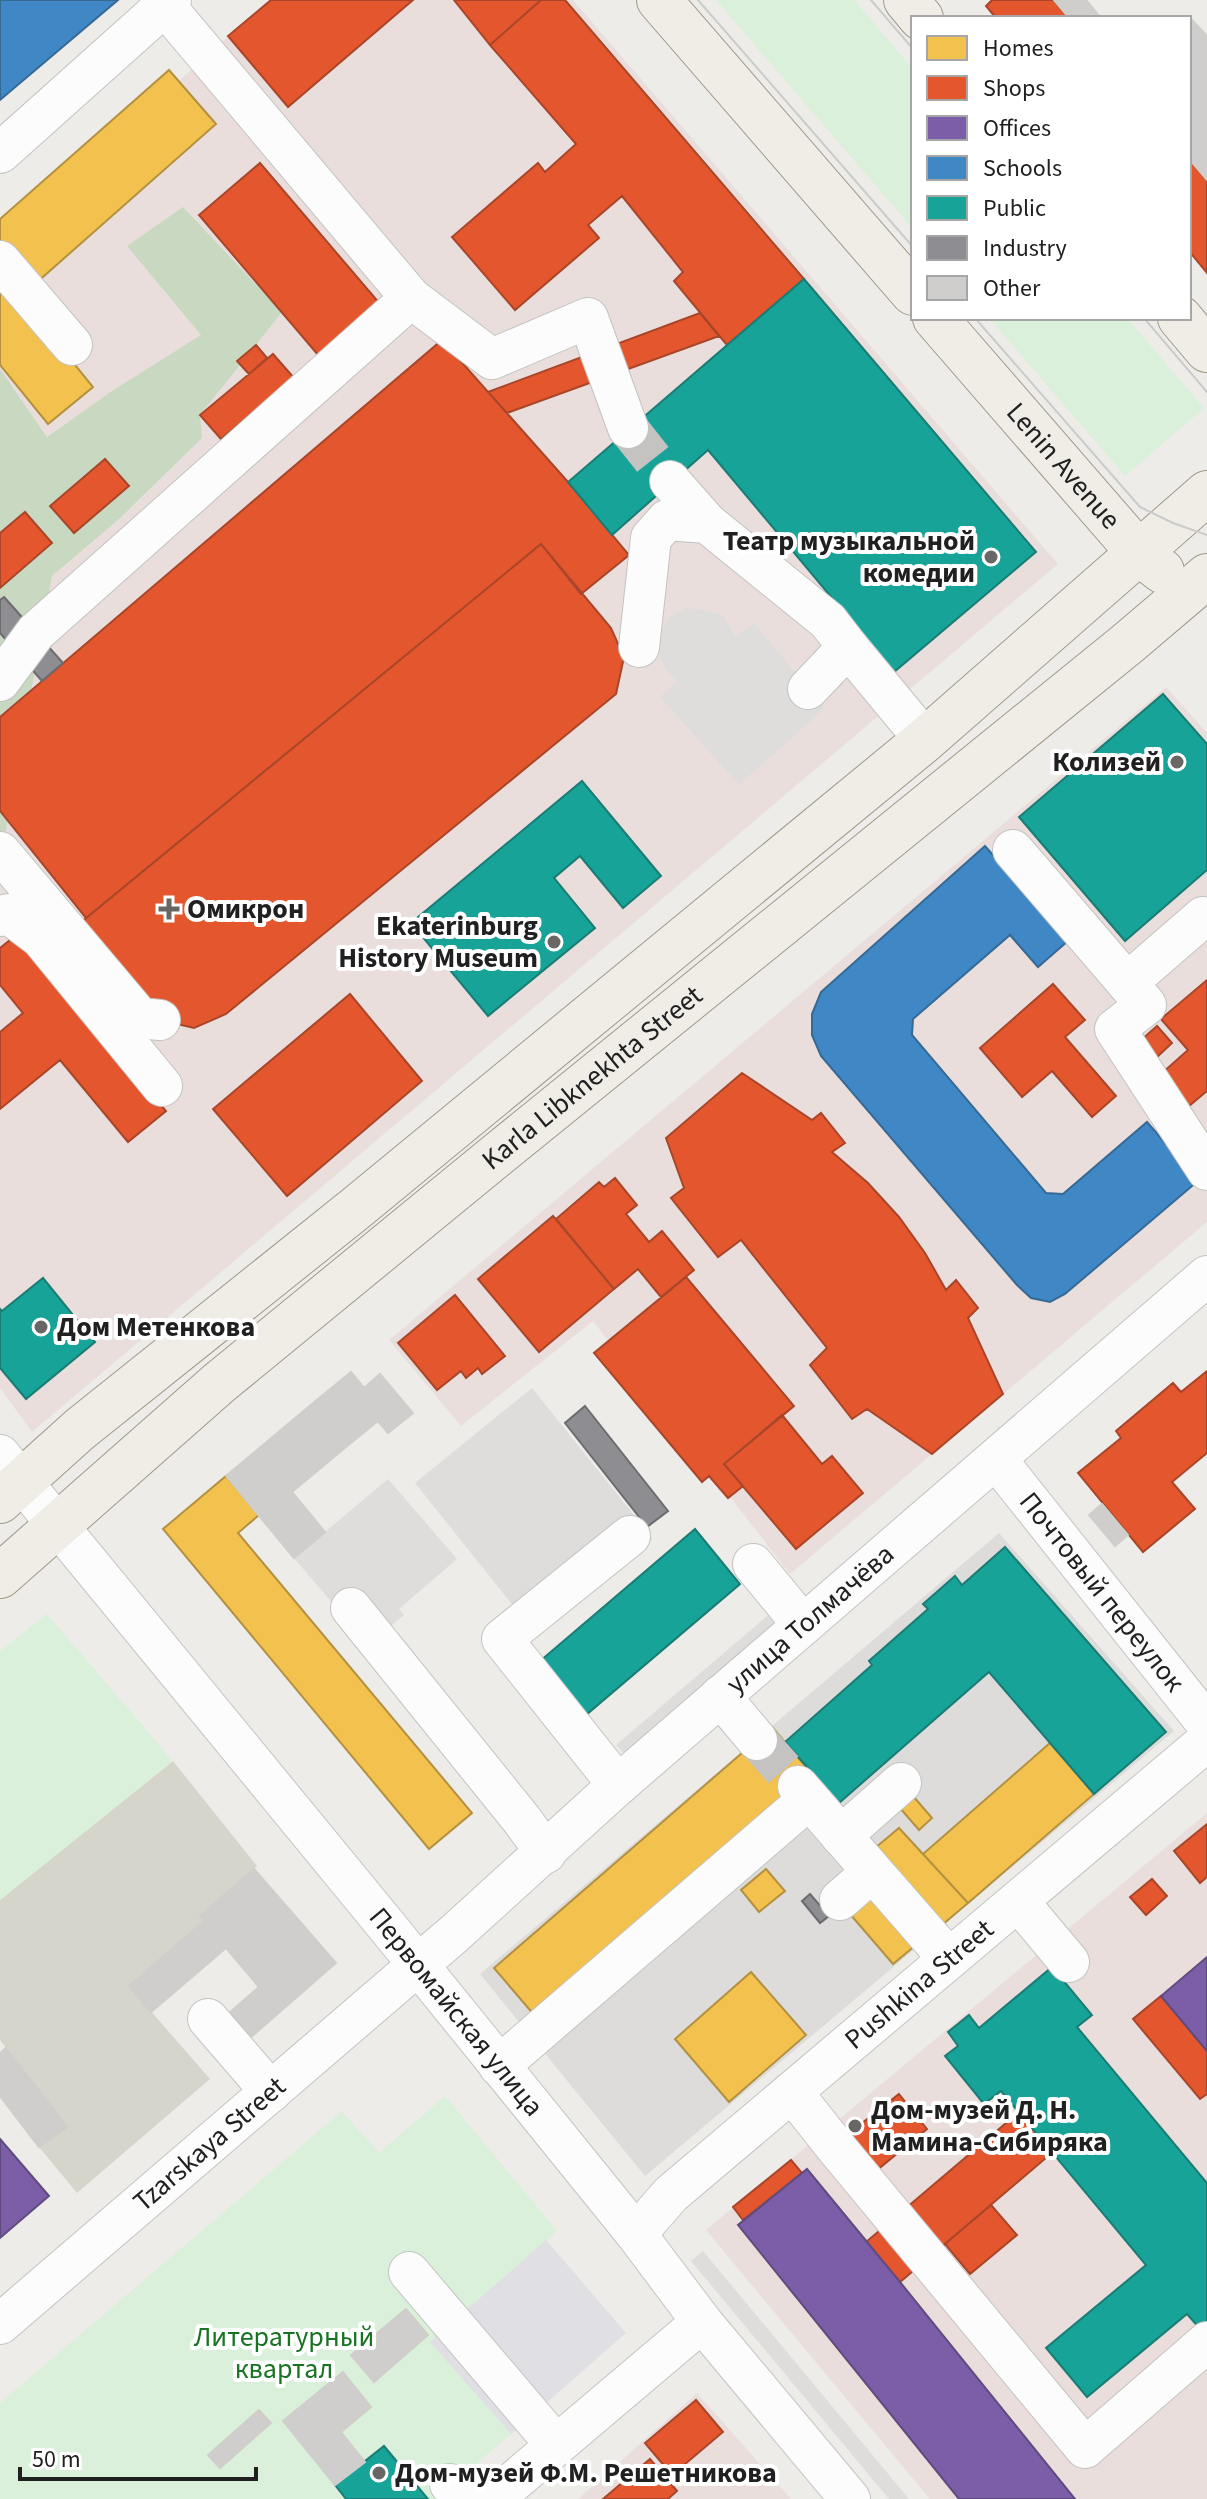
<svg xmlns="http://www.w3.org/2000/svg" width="1207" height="2499" font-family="'Source Sans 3',sans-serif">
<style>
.residential{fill:#dddcda}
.commercial{fill:#eadedc}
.construction{fill:#d6d5cb}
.forest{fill:#c9d9c1}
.park{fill:#daf0da}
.parking{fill:#dedddc}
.plaza{fill:#e0dfe3}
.homes{fill:#f2c14e;stroke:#b39140;stroke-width:2}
.shops{fill:#e4572e;stroke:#a9462a;stroke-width:2}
.offices{fill:#7b5ea7;stroke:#604b7e;stroke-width:2}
.schools{fill:#3f88c5;stroke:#366994;stroke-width:2}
.public{fill:#17a398;stroke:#1a7c74;stroke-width:2}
.industry{fill:#8d8d92;stroke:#6c6c70;stroke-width:2}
.building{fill:#d0cecc;stroke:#d0ceca;stroke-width:2}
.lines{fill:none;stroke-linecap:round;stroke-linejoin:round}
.minor-tunnel{stroke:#c4c3c1;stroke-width:40;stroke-dasharray:40 20;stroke-linecap:butt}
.minor-casing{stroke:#c3c3c1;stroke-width:42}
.major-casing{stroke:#a19988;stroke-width:46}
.minor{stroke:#fcfcfc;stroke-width:40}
.major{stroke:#f0ece6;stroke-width:44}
.tram{stroke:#cbcbca;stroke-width:2}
.poi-dot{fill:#686766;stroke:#fff;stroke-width:3}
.labels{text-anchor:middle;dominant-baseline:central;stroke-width:8;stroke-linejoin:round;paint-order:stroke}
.street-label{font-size:28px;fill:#202020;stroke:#fff}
.poi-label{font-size:28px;font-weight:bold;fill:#202020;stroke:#fff;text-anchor:start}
.park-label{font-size:28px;fill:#187322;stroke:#fff}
</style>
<rect width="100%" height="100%" fill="#edece9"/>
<path class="residential" d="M999 1533 1174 1731 645 2176 480 1974Z"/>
<path class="commercial" d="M269 0H573L1058 564 32 1432 0 1388V241Z
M1166 687 1207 733V1222L790 1574 593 1321 461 1426 389 1340Z
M1207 1813V2499H930L706 2230Z
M697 2393 791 2499H578Z"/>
<path class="construction" d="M173 1761 257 1866 200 1916 204 1921 129 1986 210 2079 77 2193 39 2147 66 2126 0 2040V1900Z"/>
<path class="forest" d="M183 207 282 312 200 415 202 438 118 520 52 576 0 863V369L47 437 112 391 201 335 127 246Z"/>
<path class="park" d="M716 0H854L913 69V229Z
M989 318H1127L1204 408 1125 476Z
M47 1614 173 1761 0 1900V1651Z
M445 2096 557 2231 431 2342 511 2434 436 2499H0V2403L342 2111 379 2153Z"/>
<path class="parking" d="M686 608 703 610 722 615 736 636 754 623 825 708 739 785 660 697 677 681 666 670 657 651 658 632 671 616Z
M532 1388 653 1539 535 1633 415 1483Z
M388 1479 457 1559 399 1609 404 1615 368 1645 294 1558Z
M772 1612 786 1628 631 1761 616 1745Z
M703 2251 909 2499H889L691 2261Z"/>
<path class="plaza" d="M546 2240 626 2333 511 2434 430 2342Z"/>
<path class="homes" d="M169 70 216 124 35 284 0 243V219Z
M0 272 93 387 48 424 0 365Z
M226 1476 259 1515 238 1533 472 1813 429 1849 163 1529Z
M772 1727 812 1774 535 2016 494 1968Z
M1050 1743 1094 1794 968 1903 923 1854Z
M913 1796 932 1818 919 1830 900 1808Z
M899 1828 968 1903 942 1925 875 1848Z
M766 1869 785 1891 759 1912 741 1890Z
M873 1895 916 1945 893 1964 850 1914Z
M751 1972 806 2035 729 2102 675 2039Z"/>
<path class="shops" d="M271 0H413L288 107 228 36Z
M454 0H541L490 45Z
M541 0H565L804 279 727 345 674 281 683 272 622 196 588 225 599 238 515 310 452 237 538 163 545 172 576 144 490 45Z
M992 0H1054L1069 18H996L986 6Z
M1189 159 1207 180V273L1189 251Z
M260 163 380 304 319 356 199 215Z
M700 313 719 336 507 413 488 392Z
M442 340 568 482 629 555 581 594 541 544 86 918 0 811V717Z
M256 345 267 358 249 374 237 361Z
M273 354 294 378 221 439 200 415Z
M105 459 129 486 74 533 50 506Z
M25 512 52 543 0 588V533Z
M541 544 611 628 624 657 616 694 226 1014 194 1028 160 1020 79 924Z
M20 932 166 1111 128 1142 60 1060 0 1109V1032L23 1013 0 985V948Z
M1207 980V1091L1189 1106 1162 1073 1188 1050 1161 1019Z
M1053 984 1085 1020 1065 1037 1116 1096 1092 1117 1052 1071 1022 1097 980 1048Z
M350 994 422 1081 287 1196 213 1109Z
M1157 1026 1172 1043 1155 1059 1140 1041Z
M742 1073 812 1120 821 1113 845 1143 832 1152 868 1183 899 1217 925 1253 946 1290 956 1280 978 1308 968 1318 1003 1394 932 1454 867 1409 852 1419 810 1365 827 1348 741 1240 718 1257 671 1198 684 1188 666 1138Z
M615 1178 637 1205 626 1214 649 1242 662 1231 694 1270 661 1297 638 1269 614 1289 556 1219 599 1182 604 1187Z
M553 1216 614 1289 539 1352 478 1279Z
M686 1277 794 1406 724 1464 743 1486 728 1498 709 1476 702 1482 594 1353Z
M455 1295 505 1356 482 1374 478 1368 466 1378 461 1371 437 1390 398 1343Z
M1207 1371V1453L1172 1482 1195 1509 1143 1552 1078 1473 1121 1438 1116 1431 1173 1383 1181 1392Z
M782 1415 822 1464 832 1456 863 1493 796 1549 724 1464Z
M1207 1824V1877L1200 1883 1174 1851Z
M1152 1879 1167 1896 1146 1915 1130 1897Z
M1161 1996 1207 2051V2094L1200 2099 1133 2019Z
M899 2094 927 2129 871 2175 842 2139Z
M1019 2112 1053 2152 900 2282 866 2242Z
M791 2160 802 2173 743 2220 733 2207Z
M991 2205 1017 2235 970 2274 945 2244Z
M696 2400 723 2432 672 2475 645 2443Z
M650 2459 677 2491 668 2499H603Z"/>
<path class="offices" d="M1207 1957V2051L1161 1996Z
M0 2139 49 2196 0 2238Z
M807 2169 900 2282 1075 2499H959L738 2225Z"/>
<path class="schools" d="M0 0H118L0 100Z
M985 846 1068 941 1038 967 1010 935 913 1019 912 1035 1046 1193 1063 1194 1147 1122 1198 1181 1065 1294 1050 1302 1031 1298 1017 1285 821 1056 812 1035V1014L821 992Z"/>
<path class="public" d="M804 279 1036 552 894 672 708 450 612 535 568 482Z
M1163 694 1207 744V870L1125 941 1019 817Z
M582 781 661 876 623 908 580 856 554 878 595 928 488 1016 411 923Z
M43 1278 95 1342 26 1399 0 1368V1309L2 1311Z
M695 1529 740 1584 586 1715 540 1661Z
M1005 1547 1166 1732 1094 1794 989 1672 839 1803 785 1742 872 1665 869 1661 928 1609 923 1604 955 1576 962 1585Z
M1052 1967 1092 2015 1077 2027 1207 2183V2327L1202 2331 1187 2314 1087 2397 1046 2348 1146 2265 1001 2091 984 2104 945 2056 958 2046 948 2032 969 2015 979 2028Z
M384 2446 428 2499H346L335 2485Z"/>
<path class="industry" d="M4 597 63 663 42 681 0 633V600Z
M585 1406 668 1511 647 1527 565 1423Z
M810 1894 829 1916 820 1923 802 1901Z"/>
<path class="building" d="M1054 0H1086L1101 18H1069Z
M1191 19 1207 36V180L1189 159V20Z
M351 1372 364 1388 380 1374 413 1413 388 1433 378 1421 341 1451 306 1409Z
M306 1409 341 1451 292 1492 325 1532 294 1558 226 1476Z
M1102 1504 1128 1535 1115 1546 1089 1515Z
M254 1869 336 1963 250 2038 229 2013 259 1987 226 1948 151 2012 129 1986 204 1921 200 1916Z
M6 2048 67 2127 39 2147 0 2096V2053Z
M406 2309 428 2335 374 2382 351 2355Z
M343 2372 371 2407 341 2432 365 2462 335 2485 283 2421Z
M259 2410 271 2423 220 2468 208 2455Z"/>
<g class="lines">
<path class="minor-tunnel" d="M628 428 670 481
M757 1740 798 1786"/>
<defs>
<g id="minor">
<path d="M0 153 171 0"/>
<path d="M0 261 72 345"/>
<path d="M411 298 492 359 588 318 628 428"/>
<path d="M670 481 707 523"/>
<path d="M639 647 651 538 667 520 707 523 828 621 848 647"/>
<path d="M0 681 36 632 411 298 160 0"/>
<path d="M808 689 848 647 925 740"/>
<path d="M1013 850 1146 1005 1115 1029 1207 1170"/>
<path d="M0 852 140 1018 160 1020"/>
<path d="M0 916 9 914 41 938 162 1086"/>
<path d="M1127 983 1203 917"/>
<path id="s1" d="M0 1455 390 1930 636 2234 702 2322 850 2499"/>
<path id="s2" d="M996 1459 1207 1724"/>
<path d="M753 1564 803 1625"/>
<path d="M351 1608 522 1820 546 1853"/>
<path d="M720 1696 757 1740"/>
<path d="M618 1785 502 1639 630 1536"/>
<path d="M798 1786 949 1959"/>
<path d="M841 1836 901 1783"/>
<path d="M840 1900 871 1873"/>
<path d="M1018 1901 1069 1962"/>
<path d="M208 2019 271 2092"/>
<path d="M499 2066 809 1799"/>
<path d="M792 2092 834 2145 1085 2448 1207 2342"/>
<path id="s3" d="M636 2234 671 2194 1207 1741"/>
<path d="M409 2272 556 2445"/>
<path id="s4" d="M0 2324 454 1934 618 1785 1207 1276"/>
<path d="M450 2484 462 2499"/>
<path d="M493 2499 702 2322"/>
</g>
<g id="major">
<path d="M659 0 913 293"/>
<path d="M906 0 921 18"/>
<path id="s5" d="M935 318 1139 553 1162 571"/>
<path d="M1180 318 1207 350"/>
<path d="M0 1501 80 1429 355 1209 925 740 1207 493"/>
<path id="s6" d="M0 1576 219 1383 497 1155 1127 644 1207 576"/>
</g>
</defs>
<use href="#minor" class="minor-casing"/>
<use href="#major" class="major-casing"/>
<use href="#minor" class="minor"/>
<use href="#major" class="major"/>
<path class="tram" d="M698 0 913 247
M871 0 913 49
M975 318 1140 507 1173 523 1207 535
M1144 318 1207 392"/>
</g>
<g class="poi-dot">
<circle cx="991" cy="557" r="8"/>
<circle cx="1177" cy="762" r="8"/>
<path d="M165 897h8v8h8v8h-8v8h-8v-8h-8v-8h8z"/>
<circle cx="554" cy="942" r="8"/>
<circle cx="41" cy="1327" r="8"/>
<circle cx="855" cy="2126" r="8"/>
<circle cx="379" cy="2473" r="8"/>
</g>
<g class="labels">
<g class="street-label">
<text stroke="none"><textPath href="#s5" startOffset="196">Lenin Avenue</textPath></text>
<text stroke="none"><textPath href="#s6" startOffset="774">Karla Libknekhta Street</textPath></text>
<text stroke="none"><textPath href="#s2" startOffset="170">Почтовый переулок</textPath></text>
<text stroke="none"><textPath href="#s4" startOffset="1074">улица Толмачёва</textPath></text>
<text stroke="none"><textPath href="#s3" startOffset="378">Pushkina Street</textPath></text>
<text stroke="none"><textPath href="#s1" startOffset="720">Первомайская улица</textPath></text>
<text stroke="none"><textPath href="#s4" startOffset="276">Tzarskaya Street</textPath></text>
</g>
<g class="poi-label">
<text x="975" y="541" text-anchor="end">Театр музыкальной<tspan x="975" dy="32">комедии</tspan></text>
<text x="1161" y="762" text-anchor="end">Колизей</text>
<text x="187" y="909">Омикрон</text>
<text x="538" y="926" text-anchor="end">Ekaterinburg<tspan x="538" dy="32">History Museum</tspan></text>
<text x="57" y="1327">Дом Метенкова</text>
<text x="871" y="2110">Дом-музей Д. Н.<tspan x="871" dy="32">Мамина-Сибиряка</tspan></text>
<text x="395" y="2473">Дом-музей Ф.М. Решетникова</text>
</g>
<g class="park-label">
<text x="284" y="2337">Литературный<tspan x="284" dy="32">квартал</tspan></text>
</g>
</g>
<rect x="911" y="16" width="280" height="304" fill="#ffffff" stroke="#a6a6a6" stroke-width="2"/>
<rect x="927" y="36" width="40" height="24" fill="#f2c14e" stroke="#a6a6a6" stroke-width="2"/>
<text x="983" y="56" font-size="24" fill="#202020">Homes</text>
<rect x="927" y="76" width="40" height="24" fill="#e4572e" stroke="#a6a6a6" stroke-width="2"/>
<text x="983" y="96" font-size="24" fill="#202020">Shops</text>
<rect x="927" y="116" width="40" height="24" fill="#7b5ea7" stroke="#a6a6a6" stroke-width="2"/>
<text x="983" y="136" font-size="24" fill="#202020">Offices</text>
<rect x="927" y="156" width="40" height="24" fill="#3f88c5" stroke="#a6a6a6" stroke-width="2"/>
<text x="983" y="176" font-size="24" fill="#202020">Schools</text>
<rect x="927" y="196" width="40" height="24" fill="#17a398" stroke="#a6a6a6" stroke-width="2"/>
<text x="983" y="216" font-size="24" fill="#202020">Public</text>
<rect x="927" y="236" width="40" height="24" fill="#8d8d92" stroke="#a6a6a6" stroke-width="2"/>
<text x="983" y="256" font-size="24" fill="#202020">Industry</text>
<rect x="927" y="276" width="40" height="24" fill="#d0cecc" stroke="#a6a6a6" stroke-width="2"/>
<text x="983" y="296" font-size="24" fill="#202020">Other</text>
<path d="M20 2467v12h236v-12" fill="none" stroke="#202020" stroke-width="4"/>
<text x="32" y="2467" font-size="24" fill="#202020" stroke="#ffffff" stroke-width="6" paint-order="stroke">50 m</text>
</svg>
